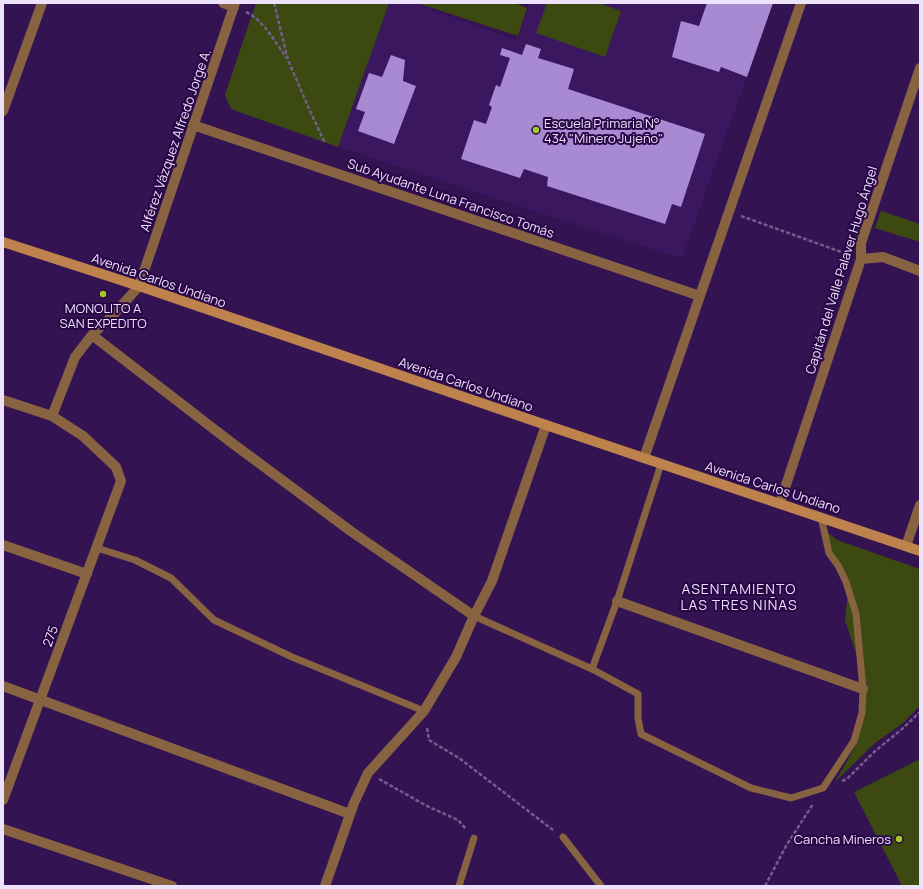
<svg xmlns="http://www.w3.org/2000/svg" width="923" height="889" font-family="Manrope,sans-serif">
<style>
.built{fill:#3a175e}
.green{fill:#3c4a12}
.building{fill:#a88ad3}
.lines{fill:none;stroke-linecap:round;stroke-linejoin:round}
.path{stroke:#745d8d;stroke-width:2.5;stroke-dasharray:4 2;stroke-linecap:butt}
.lane{stroke:#876341;stroke-width:7}
.street{stroke:#876341;stroke-width:10}
.secondary{stroke:#be834c;stroke-width:10}
.poi-dot{fill:#a3c926;stroke:#290747;stroke-width:1.5}
.labels{text-anchor:middle;dominant-baseline:central;stroke-width:4;stroke-linejoin:round;paint-order:stroke}
.poi-label{font-size:13px;fill:#ece3fa;stroke:#290747;text-anchor:start}
.street-label{font-size:13px;fill:#ece3fa;stroke:#290747}
.neighbourhood-label{font-size:14px;letter-spacing:1px;fill:#ece3fa;stroke:#290747}
</style>
<rect width="100%" height="100%" fill="#331352"/>
<path class="built" d="M389 3H414L517 40 530 4 528 3H773L682 259 338 147Z"/>
<path class="green" d="M256 3H389L338 147 231 109 225 95Z
M417 3H514L527 8 518 36Z
M547 3H598L621 11 605 57 536 33Z
M881 211 920 224V242L875 228Z
M826 531 837 540 920 569V706L903 723 875 743 835 782 857 743 867 686 845 620 849 581 832 552Z
M920 759V886H902L854 792Z"/>
<path class="building" d="M707 3H773L747 77 721 67 719 72 672 57 681 21 699 26Z
M526 44 541 49 538 58 574 69 568 89 705 134 681 207 672 204 665 224 547 186 548 177 524 169 520 178 461 159 474 120 486 124 492 107 489 105 496 85 500 87 510 58 500 55 502 48 522 55Z
M391 55 405 60 403 81 416 86 394 144 358 131 365 112 356 109 369 73 382 77Z"/>
<g class="lines">
<path class="path" d="M274 3 288 60 310 111 325 143
M246 12C264 20 275 43 287 58
M741 216 847 254
M427 728 429 740 459 758 553 830
M379 779 427 806 458 820 466 829
M842 781 847 779 874 752 902 729 920 712
M765 886 786 846 813 804"/>
<path class="lane" d="M97 548 135 560 171 578 214 620 292 657 424 711
M474 616 592 669 638 694V718L641 734 751 788 791 798 823 788 854 741 862 713 863 689 856 614 846 582 839 567 829 553 821 517
M592 669 617 601 661 464
M563 837 601 886
M459 886 474 838"/>
<path class="street" d="M223 3 234 7
M3 111 42 3
M193 125 700 296
M861 259 883 257 920 271
M92 335 232 443 352 532 474 616
M3 400 52 416 83 436 116 467 121 481 3 800
M52 416 75 357 92 335 115 313 139 286 235 3
M644 458 801 3
M780 503 861 259V243L920 68
M3 545 87 574
M906 546 920 505
M617 601 863 689
M3 686 350 814
M3 829 172 886
M325 886 354 803 368 773 424 711 456 657 474 616 492 581 546 425"/>
<path class="secondary" d="M3 242 139 286 546 425 920 551"/>
</g>
<g class="poi-dot">
<circle cx="536" cy="130" r="4"/>
<circle cx="103" cy="294" r="4"/>
<circle cx="899" cy="839" r="4"/>
</g>
<g class="labels">
<g class="poi-label">
<text x="544" y="123">Escuela Primaria N°<tspan x="544" dy="15">434 "Minero Jujeño"</tspan></text>
<text x="103" y="308" text-anchor="middle">MONOLITO A<tspan x="103" dy="15">SAN EXPEDITO</tspan></text>
<text x="891" y="839" text-anchor="end">Cancha Mineros</text>
</g>
<g class="street-label">
<text transform="translate(175 140) rotate(-71)">Alférez Vázquez Alfredo Jorge A.</text>
<text transform="translate(451 198) rotate(19)">Sub Ayudante Luna Francisco Tomás</text>
<text transform="translate(841 270) rotate(-73)">Capitán del Valle Palaver Hugo Ángel</text>
<text transform="translate(159 280) rotate(19)">Avenida Carlos Undiano</text>
<text transform="translate(466 384) rotate(19)">Avenida Carlos Undiano</text>
<text transform="translate(773 487) rotate(18)">Avenida Carlos Undiano</text>
<text transform="translate(50 636) rotate(-70)">275</text>
</g>
<g class="neighbourhood-label">
<text x="739" y="588">ASENTAMIENTO<tspan x="739" dy="16">LAS TRES NIÑAS</tspan></text>
</g>
</g>
<rect width="923" height="889" fill="none" stroke="#ece3fa" stroke-width="8"/>
</svg>
